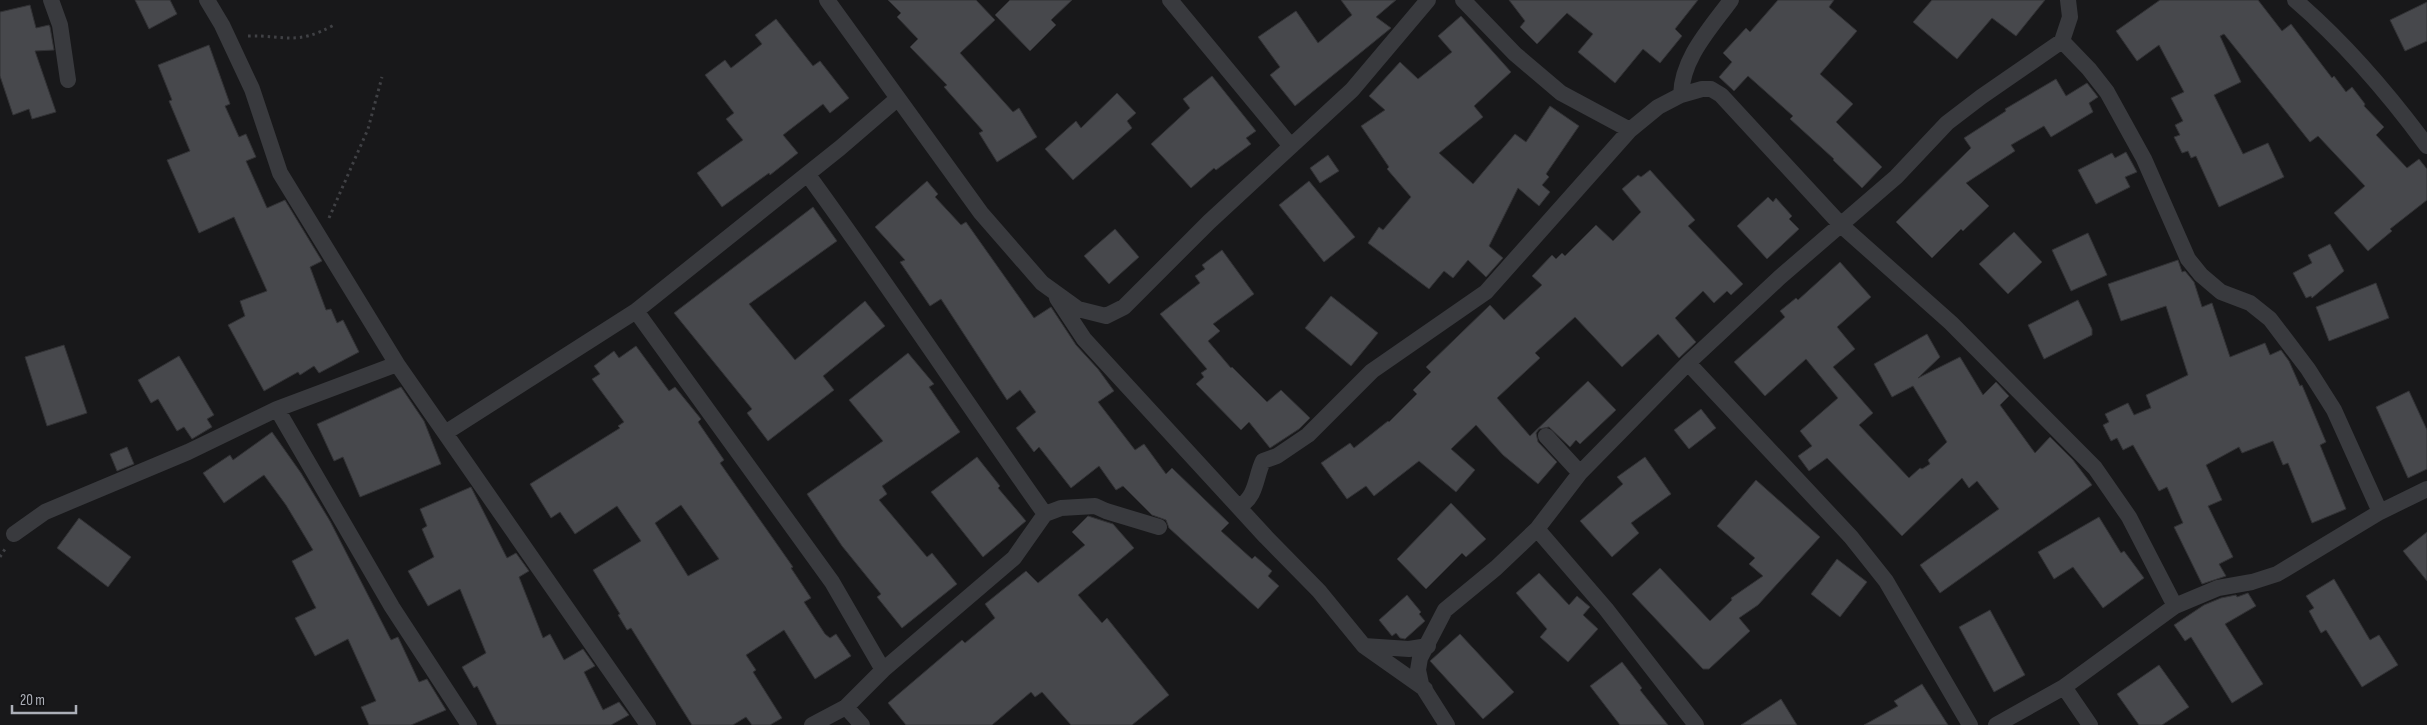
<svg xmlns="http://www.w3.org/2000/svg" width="2427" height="725" font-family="'Sofia Sans Condensed',sans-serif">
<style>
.building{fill:#47484c;stroke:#323235;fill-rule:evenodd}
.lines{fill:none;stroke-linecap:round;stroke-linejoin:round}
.path{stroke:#404145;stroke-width:3;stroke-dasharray:2.5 4;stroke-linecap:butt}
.street{stroke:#393a3e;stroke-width:16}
</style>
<rect width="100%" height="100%" fill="#18181a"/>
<path class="building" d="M135 0H170L177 14 149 29Z
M888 0H976L995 20 960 53 1013 112 1019 108 1037 137 997 162 979 133 983 131 944 87 947 85 910 47 918 39 897 17 901 13Z
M1010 0H1072L1051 20 1056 25 1030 51 995 15Z
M1341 0H1396L1376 17 1391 28 1295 106 1270 75 1280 67 1258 37 1296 11 1318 43 1352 15Z
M1509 0H1698L1675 29 1682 36 1660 63 1643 49 1615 83 1578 52 1593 34 1567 13 1537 44 1520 27 1525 21Z
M1778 0H1834L1829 7 1857 31 1820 74 1853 104 1836 122 1882 167 1862 188 1833 160 1834 159 1790 119 1793 116 1748 76 1734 91 1719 77 1732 62 1723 53 1746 28 1750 32Z
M1932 0H2045L2016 36 1992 18 1957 59 1913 22Z
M2160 0H2258L2282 31 2291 24 2332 78 2334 76 2346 92 2352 87 2365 104 2364 106 2384 127 2376 135 2407 168 2419 159 2427 169V200L2390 229 2392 231 2368 251 2334 213 2365 186 2318 136 2310 142 2224 34 2220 36 2241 82 2214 95 2243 154 2268 143 2284 177 2219 207 2196 156 2191 158 2188 151 2182 153 2174 137 2180 135 2175 125 2183 121 2171 98 2184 92 2159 45 2137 61 2116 31Z
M2427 2V41L2405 51 2390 20Z
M30 5 36 28 49 25 50 27 54 50 35 51 56 112 32 119 29 109 13 115 0 76V12Z
M1461 16 1511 72 1474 106 1483 117 1439 153 1473 184 1515 134 1526 142 1550 106 1579 126 1546 174 1549 177 1542 185 1550 192 1539 206 1518 188 1489 246 1503 258 1486 277 1468 260 1453 278 1444 271 1429 289 1368 243 1379 227 1383 230 1411 197 1387 169 1389 167 1361 126 1385 110 1369 96 1400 62 1418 79 1452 52 1438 36Z
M776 19 813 66 820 61 849 98 830 113 823 104 783 135 798 153 770 175 769 173 722 207 697 173 743 140 726 119 734 113 705 75 725 60 731 68 762 44 755 35Z
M209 45 230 104 225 106 239 137 246 134 256 157 246 161 267 208 285 200 322 261 310 267 326 310 331 309 337 323 343 320 359 352 319 373 314 366 300 375 298 372 264 391 228 325 245 316 240 301 267 291 234 217 199 233 167 160 190 151 169 101 172 100 158 65Z
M1212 76 1256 131 1246 138 1251 144 1216 170 1214 168 1191 188 1151 144 1190 108 1183 99Z
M2056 79 2066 96 2087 83 2098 97 2089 103 2093 112 2051 137 2044 126 2011 145 2015 151 1966 183 1989 206 1963 231 1961 229 1932 258 1896 222 1971 148 1964 138 2006 111 2005 109Z
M1117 93 1136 113 1127 121 1132 128 1073 180 1045 149 1076 121 1081 128Z
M2126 152 2137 172 2125 177 2130 187 2096 204 2078 170 2112 153 2115 158Z
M1328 155 1339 171 1320 183 1310 168Z
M1650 170 1695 220 1688 226 1743 284 1731 295 1727 291 1714 303 1703 291 1675 318 1696 342 1679 358 1658 334 1622 367 1575 317 1535 353 1540 358 1497 398 1530 436 1588 381 1616 410 1580 444 1576 440 1570 447 1549 427 1539 429 1536 433 1538 442 1557 462 1538 484 1503 455 1476 425 1451 449 1475 470 1456 492 1419 461 1374 496 1366 486 1347 499 1321 463 1350 443 1354 448 1388 421 1389 422 1417 394 1413 390 1431 372 1426 367 1490 305 1504 320 1542 285 1532 276 1552 255 1556 259 1562 253 1565 256 1596 225 1613 241 1641 212 1622 189 1638 175 1641 177Z
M927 181 938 194 935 197 961 225 966 222 1034 318 1051 307 1076 345 1098 369 1114 391 1098 402 1135 450 1144 444 1166 474 1172 468 1229 523 1221 531 1252 559 1255 556 1272 571 1268 576 1279 586 1258 609 1169 528 1166 520 1152 515 1123 486 1116 490 1099 466 1071 488 1039 447 1034 452 1016 428 1036 412 1020 390 1007 400 941 299 930 306 900 262 905 260 875 227Z
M1309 181 1355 237 1324 262 1279 205Z
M1768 197 1773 202 1776 198 1792 216 1789 219 1799 229 1767 259 1737 226Z
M813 207 837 241 749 304 795 360 865 301 885 326 823 376 834 390 768 441 747 413 752 409 674 313Z
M1115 229 1139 257 1109 284 1084 256Z
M2014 232 2042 262 2008 294 1979 264Z
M2088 233 2107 275 2071 291 2052 250Z
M2330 244 2344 271 2312 298 2311 296 2306 298 2293 273 2312 263 2308 255Z
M1222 250 1254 294 1213 324 1220 331 1208 341 1231 368 1232 367 1267 402 1281 390 1310 418 1299 429 1270 448 1249 422 1241 430 1196 384 1204 377 1201 373 1207 369 1160 314 1200 283 1195 276 1205 269 1202 265Z
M2178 260 2182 272 2185 271 2194 282 2202 307 2212 303 2230 357 2265 343 2270 355 2281 350 2289 361 2300 386 2302 385 2326 442 2320 445 2346 509 2312 523 2288 463 2283 465 2273 441 2242 453 2239 447 2206 465 2222 500 2208 506 2233 557 2219 564 2226 576 2202 584 2174 527 2183 523 2167 487 2159 491 2133 445 2123 450 2117 438 2111 441 2103 425 2109 422 2105 414 2128 403 2134 415 2151 408 2146 395 2188 375 2166 306 2121 321 2108 284Z
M1840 262 1871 297 1837 327 1855 349 1833 367 1873 413 1859 425 1909 478 1920 468 1922 469 1930 464 1928 460 1947 442 1913 386 1892 397 1874 364 1927 334 1940 357 1918 378 1960 357 1983 395 1996 382 2009 396 2000 405 2035 453 2050 437 2073 460 2092 485 1940 593 1920 565 1999 509 1977 481 1969 488 1962 478 1902 536 1827 458 1809 471 1798 456 1812 446 1800 431 1838 398 1806 359 1765 396 1734 362 1785 317 1780 311 1796 298 1798 300Z
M2376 283 2389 318 2329 341 2316 307Z
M1331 296 1378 333 1351 366 1305 328Z
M2078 300 2092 329V335L2044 359 2028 325Z
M64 345 87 413 47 426 25 357Z
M636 346 669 391 675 387 701 419 698 422 724 460 720 463 793 567 791 568 811 598 804 602 825 634 830 638 836 634 851 656 815 679 784 630 746 655 756 670 753 672 782 718 770 725H752L746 717 733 725H692L631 628 627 630 618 615 620 614 593 570 641 541 617 506 575 534 560 512 551 518 530 484 620 428 618 426 624 422 592 379 600 374 594 366 614 351 619 358ZM681 505 719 559 688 576 655 523Z
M908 353 934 384 929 387 960 432 882 486 887 494 879 500 927 557 932 553 957 584 902 628 877 597 881 594 842 546 807 494 883 441 849 400Z
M179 356 214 415 207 419 212 427 192 439 184 427 177 431 158 399 151 403 138 380Z
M401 387 424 421 441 464 360 497 343 457 334 461 317 424Z
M2409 391 2427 430V469L2408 478 2376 407Z
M1701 409 1716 428 1689 449 1674 430Z
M272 432 301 473 330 521 391 640 398 637 419 682 427 679 446 710 411 725H369L361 707 376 701 348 639 315 656 295 618 316 608 292 561 313 550 286 505 264 475 224 503 203 473 230 455 233 460Z
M127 447 134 464 117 471 110 454Z
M977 457 1000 486 998 488 1026 521 983 557 931 492Z
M1645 457 1671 494 1631 523 1639 533 1612 557 1580 521 1623 484 1617 477Z
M1756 480 1820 537 1758 605 1739 618 1750 631 1709 669H1703L1632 594 1660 568 1710 621 1732 600 1731 598 1763 576 1749 564 1755 558 1717 526Z
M471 487 507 558 516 553 529 571 519 577 543 638 550 634 564 660 583 649 595 666 584 672 603 710 619 702 629 715 611 725H497L477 686 474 688 462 667 486 653 460 589 428 606 408 571 434 557 422 529 427 526 420 509Z
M1451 503 1486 539 1466 557 1462 553 1426 589 1397 559Z
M1088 516 1113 524 1134 548 1078 595 1102 623 1107 618 1169 695 1132 725H1071L1042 692 1035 697 1031 692 992 725H906L888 703 962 640 965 643 995 618 985 604 1026 571 1038 583 1085 545 1072 532Z
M2099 517 2121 553 2124 551 2144 578 2103 608 2073 567 2054 579 2038 552Z
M79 518 131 557 108 587 57 548Z
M2427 532V581L2403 551Z
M1837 559 1867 582 1840 617 1811 594Z
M1539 573 1569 605 1577 596 1590 607 1583 615 1598 629 1568 662 1540 637 1547 629 1516 593Z
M2334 579 2370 640 2379 635 2398 665 2362 687 2326 630 2321 633 2309 611 2314 608 2306 596Z
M2248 593 2256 606 2225 624 2263 684 2232 703 2191 637 2185 641 2174 625 2204 605 2221 598 2236 595 2237 597Z
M1407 595 1421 612 1419 614 1425 621 1405 639 1400 638 1396 633 1392 636 1379 620Z
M1990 610 2025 675 1994 692 1959 627Z
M1460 634 1514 692 1483 719 1430 661Z
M1622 662 1642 688 1640 690 1668 725H1620L1590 686Z
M2159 665 2189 707 2162 725H2139L2117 694Z
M1922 684 1948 725H1864L1898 706 1894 701Z
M1781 699 1797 725H1741Z"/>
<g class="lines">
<path class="path" d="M248 36C287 35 295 46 334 25
M329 218 368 129 382 77
M0 557 5 549"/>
<path class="street" d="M51 0 60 25 68 80
M207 0 222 25 252 89 280 173 397 364 648 725
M827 0 981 213 1042 283 1078 309 1106 316 1124 307 1209 222 1352 90 1428 0
M1170 0 1290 145
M1463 0 1515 54 1561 93 1630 130
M2295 0C2345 43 2388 93 2427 146
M2062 41 2089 69 2107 92 2144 159 2188 259 2201 275 2221 292 2250 303 2270 319 2308 369 2334 410 2380 512
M1681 95C1682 58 1710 29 1731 0
M808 175C889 286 965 401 1045 514
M1057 298 1084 339 1266 537 1319 591 1364 646 1425 689
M636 311 832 582 883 670
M1688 363 1851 537 1886 581 1970 725
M277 409 392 607 469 725
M445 433 636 311 840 148 897 99
M1546 436 1580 473
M1239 507C1257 496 1255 478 1263 461L1277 456 1308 435 1372 371 1486 292 1630 130 1658 107 1681 95 1702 89H1711L1721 95 1842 226 1951 323 2095 468 2129 517 2175 606
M1537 529 1606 609 1696 725
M14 534 45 512 188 452 277 409 397 364
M1364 646 1409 649 1428 646
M2064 687 2090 725
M846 707 862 725
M812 725 846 707 883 670 1014 558 1045 514 1061 508 1095 506 1106 511 1159 527
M1447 725 1421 684 1418 670 1420 658 1445 610 1496 568 1537 529 1580 473 1688 363 1779 278 1896 177 1947 123 1981 97 2062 41 2070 17 2068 0
M1996 725 2064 687 2175 606 2218 588 2252 582 2277 574 2380 512 2427 489"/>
</g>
<path d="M12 705v8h64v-8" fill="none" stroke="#acafb8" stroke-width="2.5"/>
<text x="20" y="705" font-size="15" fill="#acafb8" stroke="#131315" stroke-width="4" paint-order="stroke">20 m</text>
</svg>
